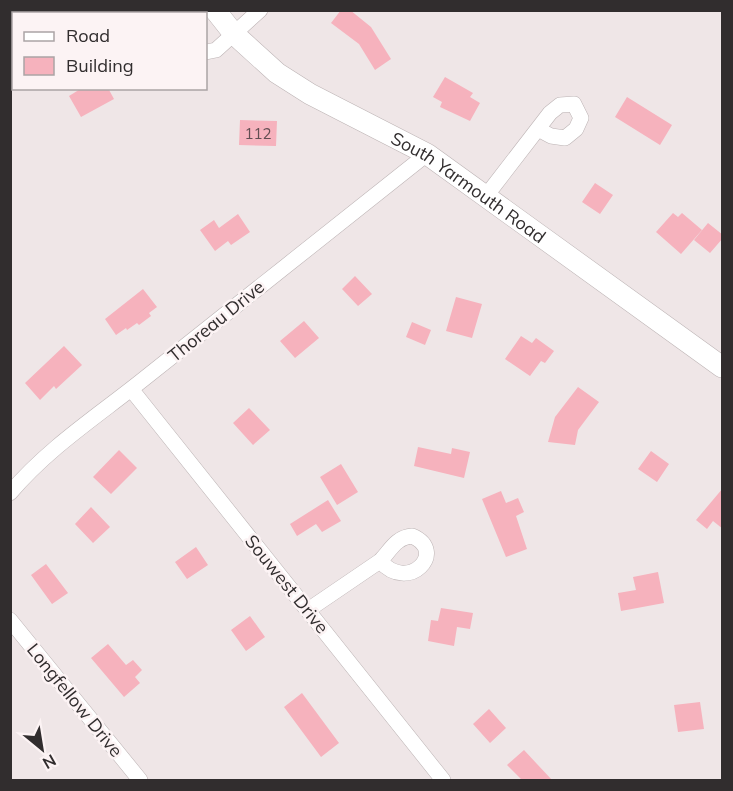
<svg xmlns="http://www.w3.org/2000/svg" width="733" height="791" font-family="Mulish,sans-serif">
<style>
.building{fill:#f6b2bd}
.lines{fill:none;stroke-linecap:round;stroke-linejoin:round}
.street-casing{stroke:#bcb3b4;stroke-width:16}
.secondary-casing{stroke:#bcb3b4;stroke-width:22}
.street{stroke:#fff;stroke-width:15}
.secondary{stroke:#fff;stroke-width:21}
.labels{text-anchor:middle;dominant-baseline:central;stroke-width:5;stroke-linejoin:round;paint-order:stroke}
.number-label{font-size:15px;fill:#624e52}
.street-label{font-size:18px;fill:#312d2e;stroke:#fcf3f4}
</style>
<rect width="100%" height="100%" fill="#efe6e7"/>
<path class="building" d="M341 10H350L371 27 391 59 375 70 359 44 331 23Z
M445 77 473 93 470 97 480 103 470 121 440 107 442 102 433 97Z
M82 88H108L114 99 81 117 69 96Z
M627 97 672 125 660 145 615 117Z
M240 120 277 121 276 146 239 145Z
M595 183 613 195 600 214 582 202Z
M673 213 678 217 682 213 702 230 681 254 656 232Z
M238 214 250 232 231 245 228 241 215 251 200 230 214 220 219 228Z
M708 223 723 235V238L710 253 694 240Z
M355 276 372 294 358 306 342 289Z
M143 289 157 307 149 313 151 316 139 325 137 323 127 330 126 328 116 335 105 319Z
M456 297 482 304 472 338 446 331Z
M304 321 319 338 295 358 280 341Z
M412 322 431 330 425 345 406 337Z
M521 336 532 343 536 338 554 351 545 363 541 361 530 376 505 359Z
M64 346 82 365 56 389 54 386 40 400 25 383Z
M578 387 599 402 578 430 575 445 548 442 555 417Z
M249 408 270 430 253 445 233 423Z
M418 447 451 454 452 448 470 452 464 478 414 466Z
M119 450 137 468 111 494 93 477Z
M651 451 669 464 657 482 638 469Z
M341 464 358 492 337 505 320 477Z
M723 488V529L713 521 707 529 696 520Z
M501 491 506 503 518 498 524 512 516 516 527 549 506 557 482 499Z
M328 500 341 521 322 532 316 524 297 536 290 524Z
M91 507 110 527 93 543 75 524Z
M196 547 208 565 187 579 175 562Z
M46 564 68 593 52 604 31 575Z
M658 572 664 603 621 611 618 593 636 590 633 577Z
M441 608 473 613 470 629 457 627 454 646 428 641 431 620 438 621Z
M250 616 265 637 246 651 231 630Z
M108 644 126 665 133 660 142 670 135 677 140 683 124 697 91 658Z
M302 693 339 743 321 757 284 707Z
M700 702 704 729 678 732 674 705Z
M489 709 506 728 490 743 473 724Z
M524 750 537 764 552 780H522L507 765Z"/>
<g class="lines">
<defs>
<path id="street" d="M10 32 14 31
M206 52 216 50 260 10
M486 196 550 113 560 105 574 104 581 118 576 129 565 138 551 136 538 129
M131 389 443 780
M10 493C49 447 99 415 145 378 239 303 333 229 427 154
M412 536C448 551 409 594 380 561 390 551 396 537 412 536Z
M308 610 380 561
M10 620 140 780"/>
<g id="secondary">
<path id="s1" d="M215 10 234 34 277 73 310 94 427 154 722 367"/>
</g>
</defs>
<use href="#street" class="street-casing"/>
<use href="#secondary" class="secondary-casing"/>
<use href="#street" class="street"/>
<use href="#secondary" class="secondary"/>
</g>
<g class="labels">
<g class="number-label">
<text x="258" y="133">112</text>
</g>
<g class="street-label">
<text stroke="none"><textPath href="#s1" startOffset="312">South Yarmouth Road</textPath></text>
<text transform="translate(216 321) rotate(-39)">Thoreau Drive</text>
<text transform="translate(287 584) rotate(51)">Souwest Drive</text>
<text transform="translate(75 700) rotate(51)">Longfellow Drive</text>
</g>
</g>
<rect width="733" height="791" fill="none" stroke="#312d2e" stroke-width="24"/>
<rect x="12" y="12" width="195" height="78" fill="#fcf3f4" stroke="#aba4a5" stroke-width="1.5"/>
<rect x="24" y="32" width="30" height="9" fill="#ffffff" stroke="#aba4a5" stroke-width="1.5"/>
<text x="66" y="42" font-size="18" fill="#312d2e">Road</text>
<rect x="24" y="57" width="30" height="18" fill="#f6b2bd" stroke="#aba4a5" stroke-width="1.5"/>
<text x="66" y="72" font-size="18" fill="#312d2e">Building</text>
<g transform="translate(42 749) rotate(150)" stroke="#fcf3f4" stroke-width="4.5" paint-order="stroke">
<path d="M0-4.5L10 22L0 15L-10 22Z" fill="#312d2e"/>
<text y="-9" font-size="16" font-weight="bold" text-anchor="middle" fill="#312d2e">N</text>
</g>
</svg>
